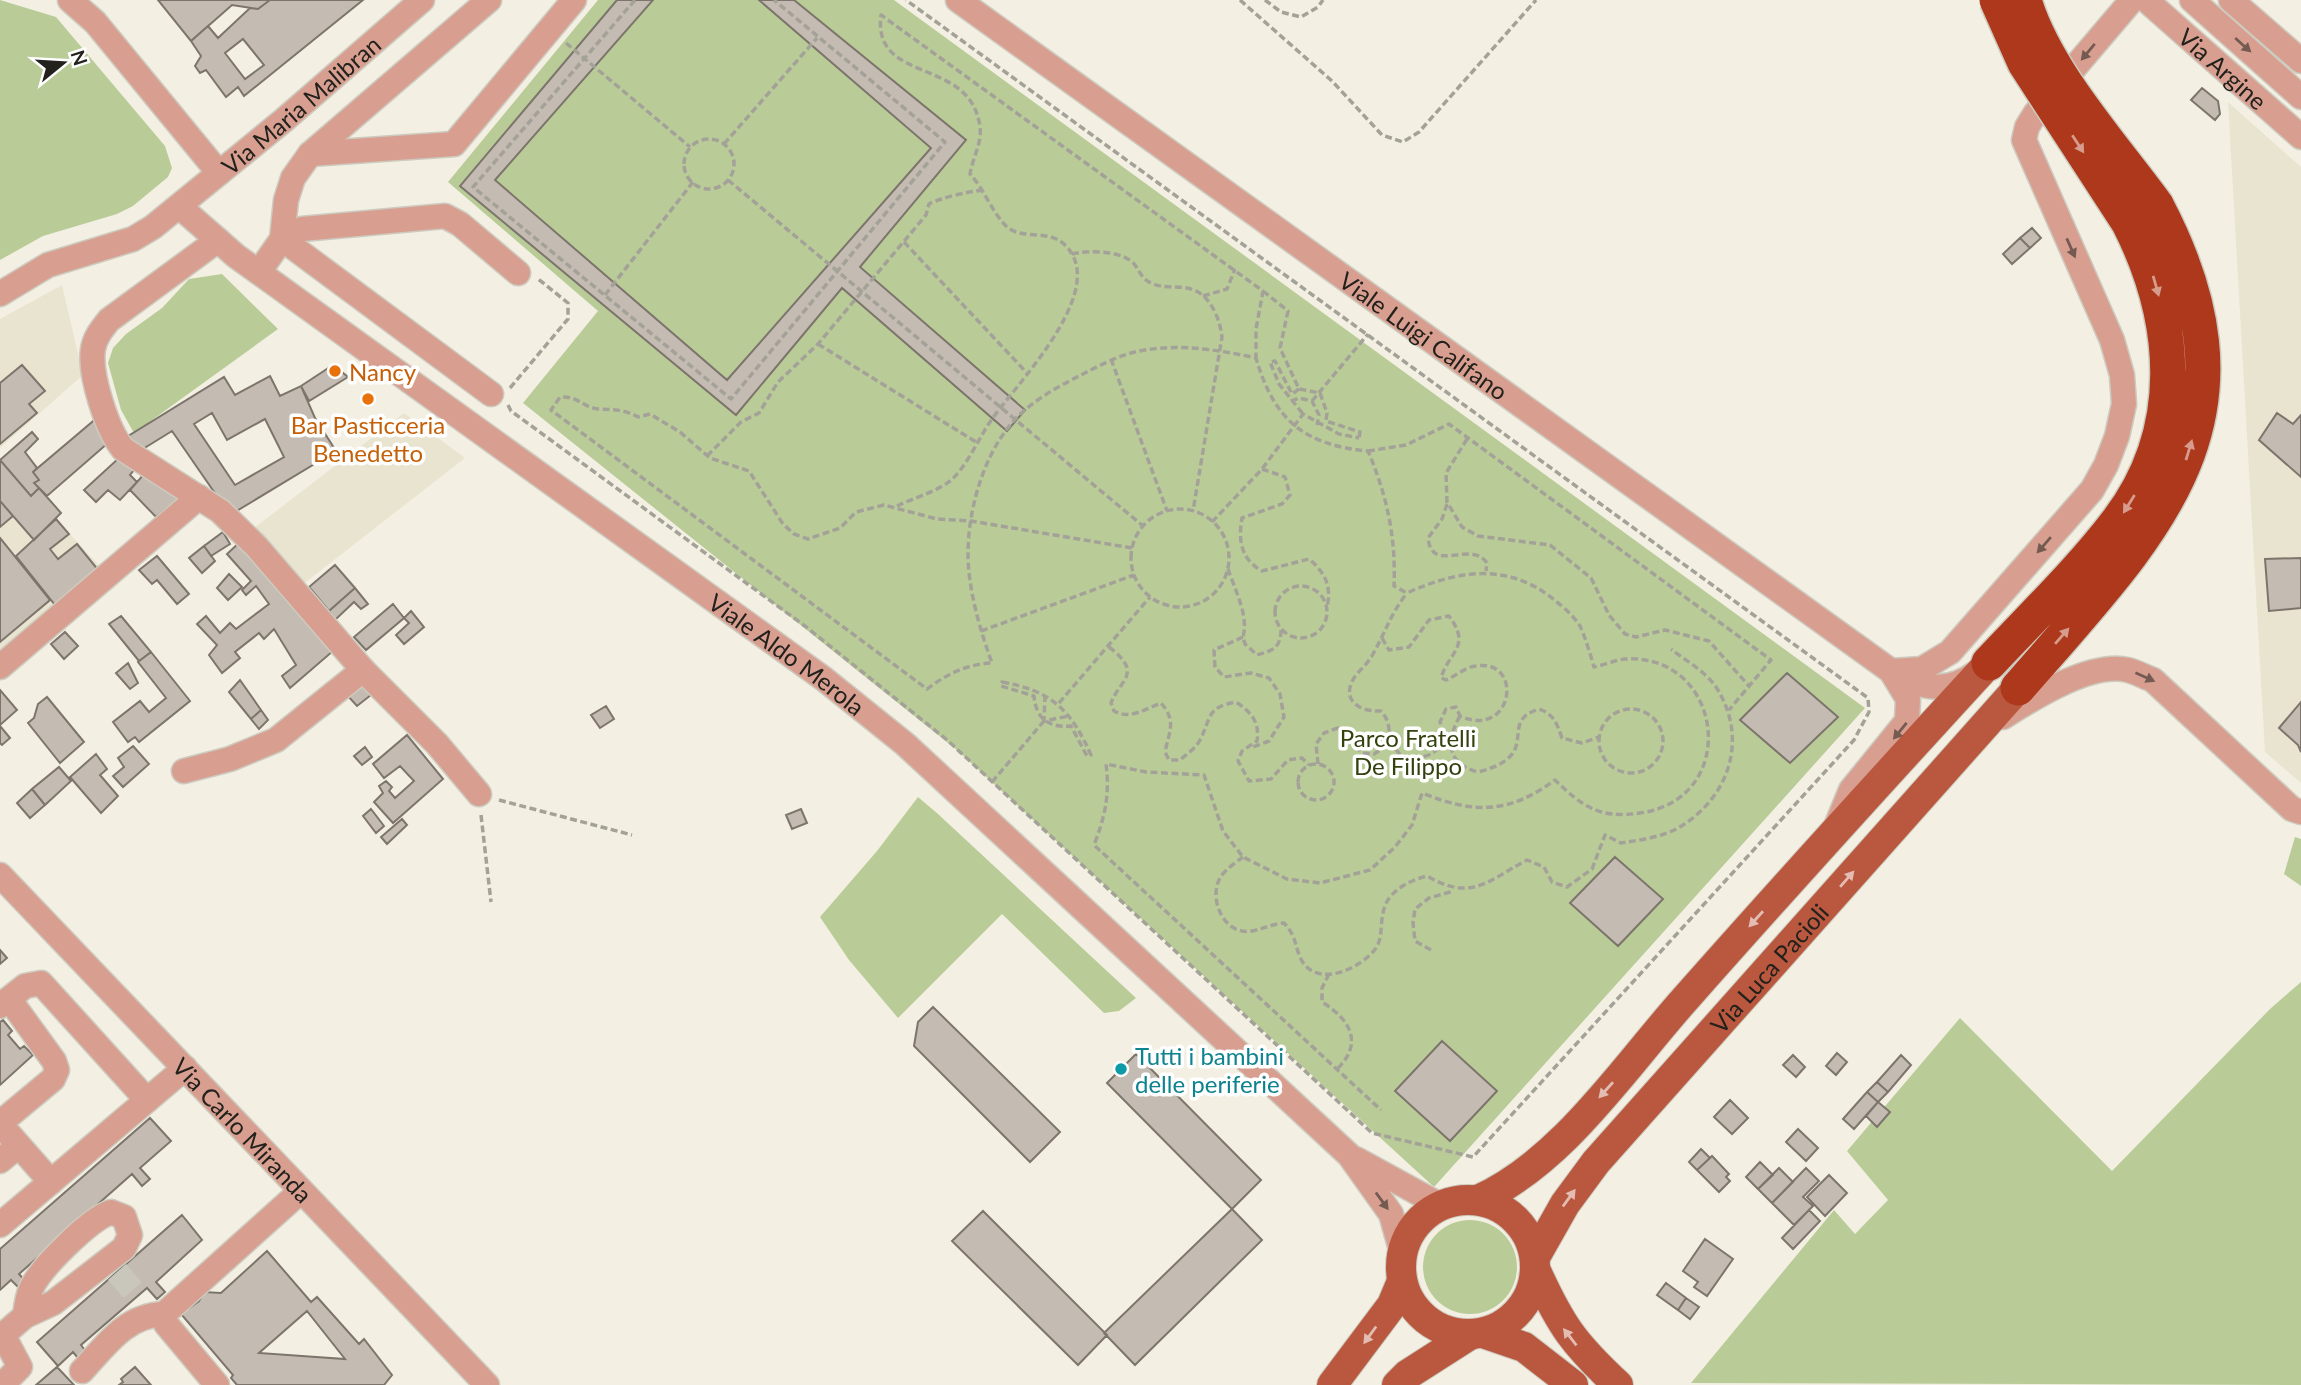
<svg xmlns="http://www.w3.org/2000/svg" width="2301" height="1385" font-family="Lato,sans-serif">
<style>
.built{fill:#e9e4d0}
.green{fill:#b9cc98}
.building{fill:#c4bcb2;stroke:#7d756c;stroke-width:2;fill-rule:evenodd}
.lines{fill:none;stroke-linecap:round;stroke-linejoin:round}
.minor-tunnel{stroke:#c9c7bb;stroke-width:24;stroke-dasharray:24 12;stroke-linecap:butt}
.minor-casing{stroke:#cdcbbf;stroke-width:27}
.major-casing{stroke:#cdcbbf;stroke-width:32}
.highway-casing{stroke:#cdcbbf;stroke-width:38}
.path{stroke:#a4a298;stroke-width:3.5;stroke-dasharray:7 3.5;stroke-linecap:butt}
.minor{stroke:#d89f91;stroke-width:24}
.major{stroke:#ba573f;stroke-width:30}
.highway{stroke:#ad381b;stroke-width:35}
.highway-bridge-casing{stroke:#cdcbbf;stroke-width:38;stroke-linecap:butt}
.highway-bridge{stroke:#ad381b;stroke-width:35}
.oneway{fill:#745a51}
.oneway2{fill:#d69c8d}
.oneway3{fill:#e3bcb2}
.food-dot{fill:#e8710a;stroke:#fff;stroke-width:2.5}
.culture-dot{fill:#0f9aa8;stroke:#fff;stroke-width:2.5}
.labels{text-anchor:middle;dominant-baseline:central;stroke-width:7;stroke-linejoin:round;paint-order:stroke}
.street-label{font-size:24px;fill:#22211c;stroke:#fff}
.food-label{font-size:24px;fill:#c56008;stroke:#fff;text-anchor:start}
.park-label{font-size:24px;fill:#32410d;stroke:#fff}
.culture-label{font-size:24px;fill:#0d838f;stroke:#fff;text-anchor:start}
</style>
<rect width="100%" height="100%" fill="#f3f0e3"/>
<path class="built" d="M2228 102 2301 167V783L2265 752Z
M62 285 83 375 0 448V319Z
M404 413 465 458 302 585 254 528Z
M0 458 105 572 0 660Z"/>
<path class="green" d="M0 0 56 17 165 146 172 168 168 177 133 206 117 214 43 236 0 260Z
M598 0H894L1865 708 1434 1187 958 751 523 403 598 311 448 182Z
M222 274 278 329 134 433 121 410 108 363 113 348 126 334 162 308 189 279Z
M918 797 938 814 1136 998 1119 1011 1104 1013 1002 914 898 1018 849 960 820 917 877 851Z
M2295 837 2301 839V886L2284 874Z
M2301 982V1385L1691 1383 1834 1210 1855 1234 1888 1200 1847 1151 1960 1018 2112 1171 2270 1009Z
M1423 1267a47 47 0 1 1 94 0a47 47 0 1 1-94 0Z"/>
<path class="building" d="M158 0H270L258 9 232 5 191 41Z
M270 0H363L244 96 238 87 226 97 206 70 200 73 195 66 201 56 191 41 208 26 218 38 250 8 258 9ZM243 39 264 65 245 79 225 53Z
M617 0H653L495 180 727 380 931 148 759 0H794L966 140 860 267 1025 410 1007 431 842 288 736 415 460 186Z
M2202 88 2218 101 2220 114 2215 120 2191 100Z
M2032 228 2041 238 2030 248 2020 238Z
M2020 238 2030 248 2012 264 2003 254Z
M22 365 45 391 29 404 37 413 0 444V383Z
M333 365 348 377 309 401 301 386Z
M270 376 280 396 301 386 315 418 336 451 230 515 172 431 138 452 125 438 224 377 235 395ZM212 413 227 440 265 419 284 457 235 485 194 424Z
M2277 413 2293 424 2301 415V477L2259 440Z
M98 417 108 443 47 496 34 483 39 480 33 472Z
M32 432 38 439 25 452 37 468 33 472 39 480 34 483 39 488 31 496 0 460Z
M120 457 134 470 130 475 137 482 120 500 108 490 96 502 84 490Z
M0 460 31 496 39 488 61 513 34 540 0 501Z
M144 474 180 498 156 517 130 490Z
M0 501 13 516 0 527Z
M56 519 69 534 50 549 58 559 77 544 99 571 59 610 16 556Z
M223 532 230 544 211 556 204 546Z
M0 538 50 600 0 642Z
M241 541 333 651 290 688 282 676 296 665 274 629 264 639 259 633 235 652 240 658 222 673 209 655 217 645 197 624 206 616 220 633 230 623 236 629 269 604 256 586 246 595 242 590 251 581 227 554Z
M204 546 215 561 202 573 189 558Z
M157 556 189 594 177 604 157 580 152 584 139 570Z
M2301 558V608L2269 611 2265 559Z
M335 565 355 588 329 611 309 587Z
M229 574 242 587 228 600 217 588Z
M355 588 368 604 361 609 354 602 335 620 329 611Z
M393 604 404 618 366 650 354 637Z
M411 611 424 627 404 644 396 635 409 623 404 618Z
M121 616 151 652 139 661 109 624Z
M65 632 78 646 64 659 51 644Z
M151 652 190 701 139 742 135 737 128 742 113 722 140 701 149 712 166 698 138 662Z
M128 663 138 683 130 689 116 673Z
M1787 673 1838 717 1790 763 1740 720Z
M240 680 261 710 251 719 229 692Z
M360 683 371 695 357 706 347 695Z
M0 690 17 710 0 725Z
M47 697 84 742 60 763 28 723 34 718 38 704Z
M2301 702V752L2298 745 2279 728Z
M606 706 614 719 600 728 591 715Z
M261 710 268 720 259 729 251 719Z
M0 726 10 738 2 745 0 743Z
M407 735 443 779 393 823 374 802 383 793 379 786 386 781 392 787 389 791 395 798 414 781 400 766 384 778 373 764Z
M133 746 149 764 123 787 113 776 124 767 118 758Z
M365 747 372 757 362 765 354 756Z
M96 754 107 769 100 775 118 796 101 813 70 777Z
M59 767 71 781 45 805 32 789Z
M32 789 45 805 30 818 17 803Z
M371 809 384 826 376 833 363 816Z
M801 809 807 823 792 829 786 815Z
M402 819 407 825 387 844 381 837Z
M1615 857 1663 899 1618 946 1570 903Z
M0 950 7 958 0 964Z
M933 1007 1060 1132 1030 1162 914 1046 918 1022Z
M3 1020 12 1031 8 1035 20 1049 24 1046 33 1055 0 1085V1022Z
M1442 1041 1497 1091 1450 1141 1395 1091Z
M1837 1053 1847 1062 1836 1075 1826 1066Z
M1136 1054 1261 1180 1232 1209 1107 1083Z
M1793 1055 1805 1067 1796 1077 1783 1065Z
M1901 1055 1911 1065 1888 1092 1877 1082Z
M1877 1082 1888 1092 1878 1102 1867 1092Z
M1867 1092 1878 1102 1854 1129 1843 1119Z
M1730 1100 1748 1118 1732 1134 1714 1117Z
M1878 1102 1890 1112 1877 1127 1866 1116Z
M150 1118 171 1141 140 1168 150 1179 142 1186 132 1174 19 1274 28 1284 21 1290 11 1280 0 1290V1249Z
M1798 1129 1818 1148 1806 1161 1786 1142Z
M1701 1149 1710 1158 1697 1170 1689 1162Z
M1712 1156 1729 1174 1726 1177 1730 1181 1719 1192 1697 1170Z
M1760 1162 1773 1175 1758 1189 1746 1177Z
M1779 1168 1793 1182 1772 1203 1758 1189Z
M1806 1168 1819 1181 1803 1197 1813 1206 1794 1225 1772 1203Z
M1829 1175 1847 1193 1825 1216 1807 1197Z
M1232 1209 1262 1240 1135 1365 1104 1333Z
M1809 1210 1820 1221 1793 1249 1782 1238Z
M983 1211 1107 1335 1078 1365 952 1241Z
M182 1215 202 1240 156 1282 165 1292 157 1299 147 1288 81 1345 90 1357 82 1363 73 1352 58 1366 37 1342Z
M1705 1239 1733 1259 1707 1296 1694 1287 1698 1282 1683 1271Z
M267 1251 311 1302 317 1297 359 1344 364 1339 392 1375 384 1385H237L231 1378 233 1375 181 1314 199 1301 204 1292 221 1293ZM307 1311 345 1359 259 1353Z
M1666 1283 1686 1298 1678 1310 1657 1295Z
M1686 1298 1699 1307 1690 1319 1678 1310Z
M57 1367 74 1385H36Z
M135 1367 151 1385H119L123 1382 121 1379Z"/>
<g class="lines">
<path class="minor-tunnel" d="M117 1272 138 1296"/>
<defs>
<g id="minor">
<path d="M70 0 95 22 219 173"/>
<path id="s1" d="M958 0 1891 671C1921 688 1946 695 1976 673"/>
<path id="s2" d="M2146 0 2301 137"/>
<path d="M2192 0 2301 97"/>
<path d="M2231 0 2301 61"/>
<path d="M310 154 454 144 574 0"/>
<path id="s3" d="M180 207 236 256 824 679 905 744 1349 1155 1391 1214 1402 1253"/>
<path d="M218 240 109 320C102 329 95 337 93 349 89 374 107 430 123 449L220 511 257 547 363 670 437 744 479 794"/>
<path d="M259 272 282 239 286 200 293 178 310 154 489 0"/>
<path id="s4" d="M0 294 48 265 133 239 153 227 284 120 422 0"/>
<path d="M491 394 282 239 302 229 445 216 460 224 518 273"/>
<path d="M0 667 199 497"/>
<path d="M1892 671 1922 669 1950 652 2092 490 2106 465 2117 436 2124 404 2122 375 2112 340 2024 140 2027 127 2035 114 2132 0"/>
<path d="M2003 717C2033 698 2091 661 2128 670 2136 672 2145 677 2153 680L2292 809 2301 812"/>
<path d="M184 771 230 759 276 740 363 670"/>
<path d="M1837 824 1851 790 1907 721 1908 699 1891 671"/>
<path id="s5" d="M0 875 487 1385"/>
<path d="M0 1006 25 986 41 983 147 1100"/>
<path d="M0 1123 53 1079 57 1070 54 1061 9 999"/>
<path d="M0 1124 51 1182"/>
<path d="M1356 1159 1440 1205"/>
<path d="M0 1161 18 1146"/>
<path d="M0 1225 185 1068"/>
<path d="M82 1371C106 1345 126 1315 164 1314"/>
<path d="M2 1385 20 1367 3 1335 25 1316 53 1303 124 1248 130 1235 124 1217 111 1212C90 1219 40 1268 31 1289 27 1297 26 1307 25 1316"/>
<path d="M217 1385 166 1324 164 1314 301 1191"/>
</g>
<g id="major">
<circle cx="1468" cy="1267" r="67"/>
<path d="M1478 1200C1563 1162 1625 1066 1686 998 1786 885 1887 774 1989 663"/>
<path id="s6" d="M1535 1257 1565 1204 1596 1162 2018 688"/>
<path d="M1536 1271C1561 1326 1574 1344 1618 1385"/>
<path d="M1483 1333 1524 1347 1573 1385"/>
<path d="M1332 1385 1392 1305 1402 1281"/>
<path d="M1397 1385 1407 1375 1471 1334"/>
</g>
<path id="highway" d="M1989 663C2032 617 2080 571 2118 521 2187 430 2178 320 2129 223
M2018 688C2155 530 2271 423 2156 205"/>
</defs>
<use href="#minor" class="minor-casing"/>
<use href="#major" class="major-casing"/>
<use href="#highway" class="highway-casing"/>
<path class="path" d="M635 0 473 187 731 399 945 142 774 0
M1240 0 1332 81 1382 135 1403 142 1419 132 1536 0
M1265 0 1281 12 1301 17 1318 7 1323 0
M566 43 690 147
M684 164a25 25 0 1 1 50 0a25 25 0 1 1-50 0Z
M724 144 817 38
M728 180 1143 526
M904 242 1027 373
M1072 254C1088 250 1124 250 1135 265 1141 274 1142 279 1153 284 1166 289 1178 285 1191 289 1210 294 1220 319 1222 337L1193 511
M1263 291 1288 311 1280 348 1299 389 1320 393 1327 413 1326 421 1360 432 1359 438
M605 295 693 182
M1203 296 1227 289 1235 269
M818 344 976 442
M1111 359 1167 511
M510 388 568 319V303L537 278
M1299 389 1292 394 1275 361 1270 362 1279 384 1303 414
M1291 401 1299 398 1312 401 1319 415 1317 425
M1312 401 1368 334
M508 405 511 411 805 626 946 739 1372 1133 1473 1157 1854 740 1869 712 1868 698 906 0
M1467 439 1446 473 1447 502 1462 527 1478 536 1550 545 1591 578 1609 615 1625 634 1636 637 1665 630 1709 641 1749 686
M1368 451 1406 445 1449 424 1771 660 1729 710
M707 456 741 422 759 413 778 382 818 344 926 215 929 204C942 197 968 192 983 190
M1262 469 1285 477 1290 495 1282 504 1242 518C1238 541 1241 559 1262 571L1309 559C1325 572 1332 587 1327 607
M1447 504 1442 519 1428 538C1432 575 1471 539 1487 563L1486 571
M897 506C913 498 936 492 950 481 967 467 979 437 992 419 1017 384 1099 300 1072 254 1055 224 1024 243 1006 226 992 212 984 189 970 174 973 157 982 143 980 127 971 56 872 85 881 15L1263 291 1256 329V357
M1131 558a49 49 0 1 1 98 0a49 49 0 1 1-98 0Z
M1212 522 1262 469 1303 414 1339 434 1359 438
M1132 548 971 521 937 519 884 505 856 512 840 528 808 539 794 534 783 524 749 471 710 458 680 432 650 414 638 417C624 409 613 410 598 409 582 407 579 396 560 397L551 410 927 689C947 674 967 664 992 663 980 630 968 589 968 554 968 505 987 441 1026 409 1044 394 1065 383 1085 373 1104 363 1124 353 1145 350 1181 344 1220 350 1256 358 1274 420 1304 445 1368 451 1387 496 1396 537 1394 586L1407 593C1460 569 1511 562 1558 603 1566 609 1575 618 1580 626 1586 639 1590 654 1594 667 1604 665 1615 660 1625 659 1724 653 1742 799 1640 813 1600 819 1583 807 1555 780 1509 814 1474 814 1422 793L1412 825 1395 847 1370 870 1320 883 1287 879 1243 857 1223 831 1204 775 1146 772 1106 764C1110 794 1105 817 1094 845L1381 1110
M1228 569C1235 590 1249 616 1243 637L1245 644 1257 655C1274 650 1281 648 1281 628
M1275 612a26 26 0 1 1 52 0a26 26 0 1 1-52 0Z
M981 631 1134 575
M1243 637 1214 650 1215 667 1224 677 1251 673 1269 678 1280 694 1284 717 1269 741 1253 747
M1382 638 1389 650 1409 647 1429 620 1449 616C1472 647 1449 651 1441 678L1446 680C1456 676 1465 667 1476 666 1524 658 1514 740 1460 716L1456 707 1446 709 1440 722C1450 750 1428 762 1401 756L1392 744 1390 731
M1109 647C1144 674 1120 679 1111 703L1114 711C1130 720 1145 709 1161 703 1177 721 1169 732 1165 752L1169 760H1180C1187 754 1196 748 1200 740 1212 716 1206 708 1236 702 1251 712 1260 722 1257 741L1242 751 1238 761 1249 781 1271 779 1288 760 1302 758 1309 765
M1002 682C1052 691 1071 710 1091 755L1087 756 1071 726C1049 728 1036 719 1034 696L1001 686Z
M1045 695 1044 721 1069 716
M1059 703 1150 597
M1599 741a32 32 0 1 1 64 0a32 32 0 1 1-64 0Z
M1460 716C1446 740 1446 764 1478 772 1545 755 1496 722 1539 709 1554 714 1557 724 1562 738L1582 743 1599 737
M1298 782a18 18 0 1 1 36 0a18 18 0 1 1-36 0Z
M1318 764 1316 744 1324 733 1338 728 1362 753 1374 754 1388 745C1390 731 1390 721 1381 711 1358 712 1339 699 1356 675 1362 668 1368 663 1373 654 1386 631 1390 615 1407 593
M992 782 1044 721
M499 800 632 835
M481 815 491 902
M1243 857C1235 863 1223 871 1219 880 1209 901 1225 936 1252 931 1263 929 1272 924 1284 923 1298 938 1294 947 1302 961 1319 989 1363 967 1376 948 1385 935 1377 914 1390 897 1400 885 1413 880 1427 876 1472 902 1487 881 1527 860L1544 867 1552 882 1567 887 1592 869 1605 835 1621 843C1640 840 1662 837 1678 828 1730 798 1749 738 1716 687 1706 672 1685 660 1671 649
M1431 950 1415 941 1413 923 1415 909 1429 898 1454 891
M1329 974 1322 988V1002C1351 1020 1364 1044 1336 1070"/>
<use href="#minor" class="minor"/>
<use href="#major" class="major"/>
<use href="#highway" class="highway"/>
<defs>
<path id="highway-bridge" d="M1997 0 2025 63 2129 223
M2024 0C2044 70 2113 146 2156 205"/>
</defs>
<use href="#highway-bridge" class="highway-bridge-casing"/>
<use href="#highway-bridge" class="highway-bridge"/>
</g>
<defs><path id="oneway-solid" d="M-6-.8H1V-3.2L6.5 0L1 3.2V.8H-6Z" transform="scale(1.75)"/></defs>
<g class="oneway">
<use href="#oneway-solid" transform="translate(2243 45) rotate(42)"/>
<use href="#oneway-solid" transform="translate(2088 52) rotate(130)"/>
<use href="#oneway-solid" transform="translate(2071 248) rotate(66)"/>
<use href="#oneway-solid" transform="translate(2044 545) rotate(131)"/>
<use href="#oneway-solid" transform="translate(2145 677) rotate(24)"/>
<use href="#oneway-solid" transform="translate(1900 731) rotate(129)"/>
<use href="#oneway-solid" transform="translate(1382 1201) rotate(54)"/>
</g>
<g class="oneway2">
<use href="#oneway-solid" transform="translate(2078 144) rotate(57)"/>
<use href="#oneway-solid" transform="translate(2156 286) rotate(74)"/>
<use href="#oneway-solid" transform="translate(2189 450) rotate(-73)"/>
<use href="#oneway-solid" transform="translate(2129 504) rotate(122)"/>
<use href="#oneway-solid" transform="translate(2062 636) rotate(-49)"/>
</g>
<g class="oneway3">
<use href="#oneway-solid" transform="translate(1847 879) rotate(-49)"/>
<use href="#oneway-solid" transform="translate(1756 919) rotate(132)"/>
<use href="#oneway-solid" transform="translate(1606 1090) rotate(132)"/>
<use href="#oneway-solid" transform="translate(1569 1198) rotate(-54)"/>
<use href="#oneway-solid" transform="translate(1370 1335) rotate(126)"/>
<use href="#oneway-solid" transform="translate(1570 1337) rotate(-128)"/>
</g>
<g class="food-dot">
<circle cx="335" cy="371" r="7"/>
<circle cx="368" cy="399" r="7"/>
</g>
<circle class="culture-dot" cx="1121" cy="1069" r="7"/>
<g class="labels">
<g class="street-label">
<text stroke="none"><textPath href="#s2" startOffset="103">Via Argine</textPath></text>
<text stroke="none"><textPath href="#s4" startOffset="360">Via Maria Malibran</textPath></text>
<text stroke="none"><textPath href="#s1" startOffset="574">Viale Luigi Califano</textPath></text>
<text stroke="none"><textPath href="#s3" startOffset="754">Viale Aldo Merola</textPath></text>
<text stroke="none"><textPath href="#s6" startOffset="373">Via Luca Pacioli</textPath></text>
<text stroke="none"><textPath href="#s5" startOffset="352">Via Carlo Miranda</textPath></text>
</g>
<g class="food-label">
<text x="349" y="371">Nancy</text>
<text x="368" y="424" text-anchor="middle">Bar Pasticceria<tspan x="368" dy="28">Benedetto</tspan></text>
</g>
<g class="park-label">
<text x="1408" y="737">Parco Fratelli<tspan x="1408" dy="28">De Filippo</tspan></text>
</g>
<g class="culture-label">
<text x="1135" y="1055">Tutti i bambini<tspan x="1135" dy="28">delle periferie</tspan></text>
</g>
</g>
<g transform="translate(63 63) rotate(72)" stroke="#ffffff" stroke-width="5" paint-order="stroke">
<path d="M0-5L12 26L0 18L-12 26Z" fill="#22211c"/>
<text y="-10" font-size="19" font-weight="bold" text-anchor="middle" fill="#22211c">N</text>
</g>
</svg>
